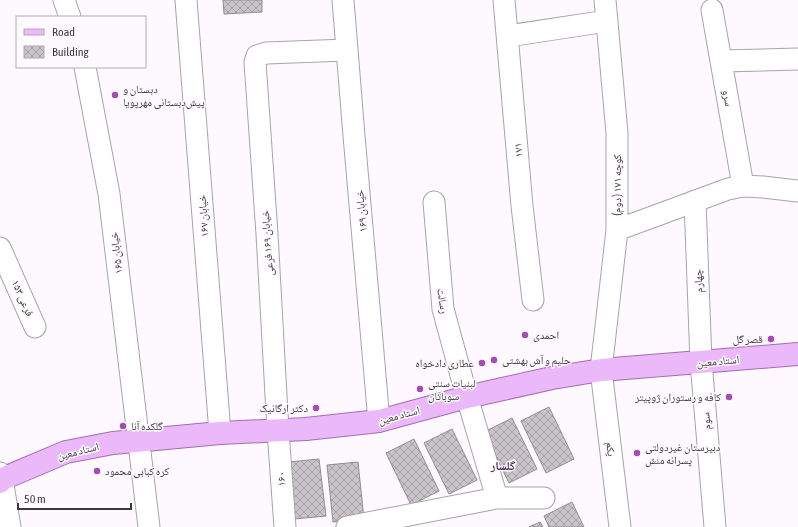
<svg xmlns="http://www.w3.org/2000/svg" width="798" height="527" font-family="'Asap Condensed','Noto Naskh Arabic',sans-serif">
<style>
.building{fill:url(#building-cross-hatch);stroke:#918e92}
.lines{fill:none;stroke-linecap:round;stroke-linejoin:round}
.minor-casing{stroke:#a8a4a9;stroke-width:23}
.major-casing{stroke:#a56db4;stroke-width:24}
.minor{stroke:#fff;stroke-width:21}
.major{stroke:#ebb8f9;stroke-width:22}
.poi-dot{fill:#a34cb9;stroke:#fdf9fe;stroke-width:1.5}
.labels{text-anchor:middle;dominant-baseline:central;stroke-width:3;stroke-linejoin:round;paint-order:stroke}
.poi-label{font-size:11px;fill:#3c3a3c;stroke:#fdf9fe;text-anchor:start}
.street-label{font-size:11px;fill:#3c3a3c;stroke:#fdf9fe}
.neighbourhood-label{font-size:12px;font-weight:bold;fill:#582e63;stroke:#fdf9fe}
</style>
<defs>
<pattern id="building-cross-hatch" width="8" height="8" patternUnits="userSpaceOnUse"><rect width="8" height="8" fill="#c8c4c9"/><path d="M0 0l8 8M0 8l8-8" fill="none" stroke="#a4a0a4"/></pattern>
</defs>
<rect width="100%" height="100%" fill="#fdf9fe"/>
<path class="building" d="M223 0H262V12L224 14Z
M549 407 574 459 546 473 521 421Z
M512 418 537 469 509 483 484 432Z
M452 429 477 480 449 494 424 443Z
M414 439 439 491 411 505 386 453Z
M319 459 326 516 294 519 288 462Z
M358 462 364 519 333 522 327 465Z
M572 502 584 527H549L544 516Z
M540 522 543 527H529Z"/>
<g class="lines">
<defs>
<path id="minor" d="M64 0 70 17
M186 0 220 433
M343 0 354 136 379 421
M504 0 522 206 533 300
M605 0 617 133V230L601 370 620 527
M712 10 743 186
M508 36 607 21
M721 61 798 59
M85 67 109 194 149 527
M695 201 701 362 715 527
M434 202 443 309 467 397 497 498
M617 230 728 189 743 186 763 187 798 191
M0 248 35 327
M0 473 2 479 10 527
M285 527 278 431 267 234 255 62 257 56 266 53 347 50
M347 527 497 498H544"/>
<path id="major" d="M0 482 2 479 66 452 113 443 220 433 306 429 379 421 467 397 552 378 601 370 798 354"/>
</defs>
<use href="#minor" class="minor-casing"/>
<use href="#major" class="major-casing"/>
<use href="#minor" class="minor"/>
<use href="#major" class="major"/>
</g>
<g class="poi-dot">
<circle cx="115" cy="95" r="4"/>
<circle cx="525" cy="335" r="4"/>
<circle cx="771" cy="339" r="4"/>
<circle cx="494" cy="360" r="4"/>
<circle cx="482" cy="363" r="4"/>
<circle cx="420" cy="389" r="4"/>
<circle cx="729" cy="397" r="4"/>
<circle cx="316" cy="408" r="4"/>
<circle cx="123" cy="426" r="4"/>
<circle cx="637" cy="453" r="4"/>
<circle cx="97" cy="471" r="4"/>
</g>
<g class="labels">
<g class="poi-label">
<text x="123" y="89">دبستان و<tspan x="123" dy="13">پیش‌دبستانی مهرپویا</tspan></text>
<text x="533" y="335">احمدی</text>
<text x="763" y="339" text-anchor="end">قصر گل</text>
<text x="502" y="360">حلیم و آش بهشتی</text>
<text x="474" y="363" text-anchor="end">عطاری دادخواه</text>
<text x="428" y="383">لبنیات سنتی<tspan x="428" dy="13">سوباتان</tspan></text>
<text x="721" y="397" text-anchor="end">کافه و رستوران ژوپیتر</text>
<text x="308" y="408" text-anchor="end">دکتر ارگانیک</text>
<text x="131" y="426">گلکده آنا</text>
<text x="645" y="447">دبیرستان غیردولتی<tspan x="645" dy="13">پسرانه منش</tspan></text>
<text x="105" y="471">کره کبابی محمود</text>
</g>
<g class="street-label">
<text transform="translate(728 98) rotate(80)">سرو</text>
<text transform="translate(518 150) rotate(-95)">۱۷۱</text>
<text transform="translate(617 185) rotate(-90)">کوچه ۱۷۱ ( دوم)</text>
<text transform="translate(361 211) rotate(-95)">خیابان ۱۶۹</text>
<text transform="translate(203 216) rotate(-94)">خیابان ۱۶۷</text>
<text transform="translate(267 243) rotate(-94)">خیابان ۱۶۹ فرعی</text>
<text transform="translate(116 253) rotate(-97)">خیابان ۱۶۵</text>
<text transform="translate(698 281) rotate(-92)">چهارم</text>
<text transform="translate(23 298) rotate(66)">۱۵۳ فرعی</text>
<text transform="translate(443 301) rotate(82)">رسالت</text>
<text transform="translate(718 361) rotate(-5)">استاد معین</text>
<text transform="translate(399 415) rotate(-15)">استاد معین</text>
<text transform="translate(706 421) rotate(-95)">سوم</text>
<text transform="translate(611 449) rotate(83)">یکم</text>
<text transform="translate(78 451) rotate(-14)">استاد معین</text>
<text transform="translate(281 479) rotate(-94)">۱۶۰</text>
</g>
<g class="neighbourhood-label">
<text x="503" y="466">گلسار</text>
</g>
</g>
<rect x="16" y="16" width="130" height="52" fill="#fdf9fe" stroke="#b0adb0"/>
<rect x="24" y="29" width="20" height="6" fill="#ebb8f9" stroke="#b0adb0"/>
<text x="52" y="36" font-size="12" fill="#3c3a3c">Road</text>
<rect x="24" y="46" width="20" height="12" fill="url(#building-cross-hatch)" stroke="#b0adb0"/>
<text x="52" y="56" font-size="12" fill="#3c3a3c">Building</text>
<path d="M18 503v6h113v-6" fill="none" stroke="#3c3a3c" stroke-width="2"/>
<text x="24" y="503" font-size="12" fill="#3c3a3c" stroke="#fdf9fe" stroke-width="3" paint-order="stroke">50 m</text>
</svg>
